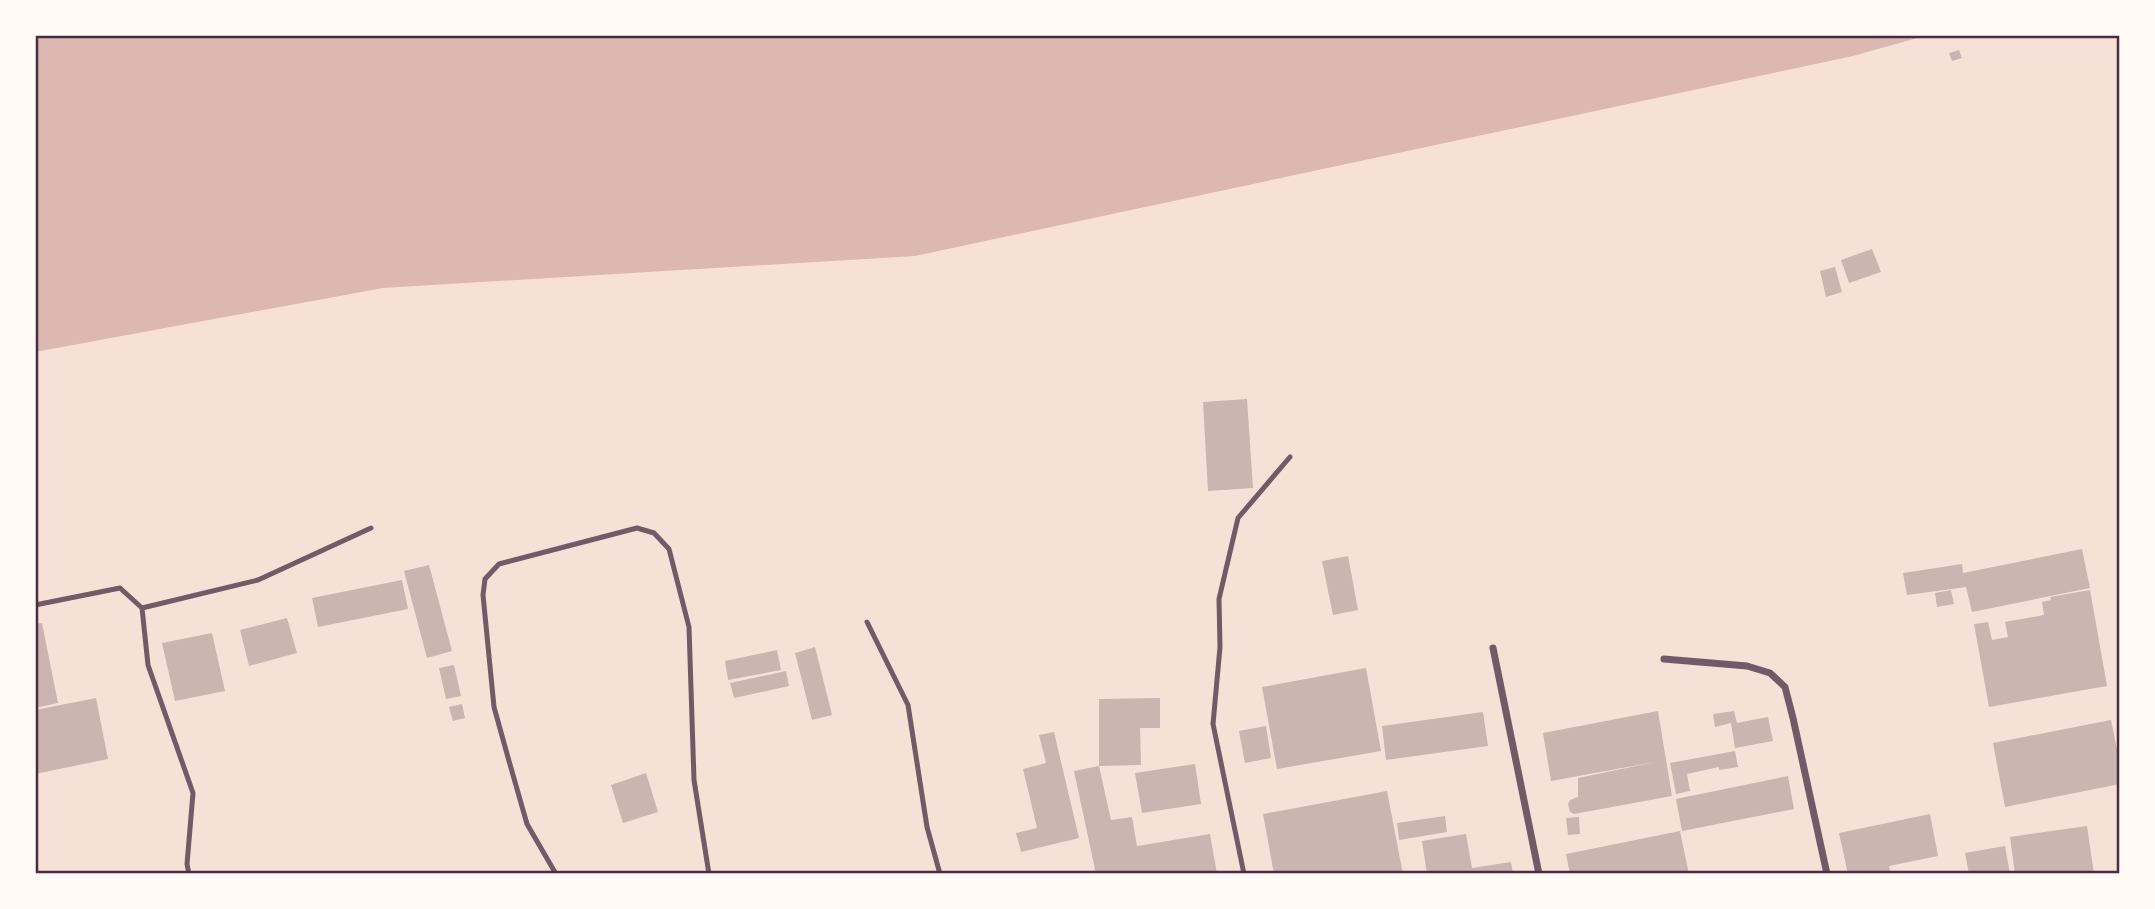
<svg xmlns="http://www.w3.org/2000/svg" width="2155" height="909" font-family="'Source Sans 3',sans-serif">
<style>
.water{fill:#dcb8b0}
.building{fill:#ccb4b1}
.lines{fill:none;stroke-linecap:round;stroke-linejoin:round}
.service{stroke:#755966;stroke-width:5}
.minor{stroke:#755966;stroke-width:7}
.neatline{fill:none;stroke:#4a2c40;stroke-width:2.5}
</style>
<rect width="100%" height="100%" fill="#f7e1d7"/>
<path class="water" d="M35 35H1928L1853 56 915 256 383 288 35 352Z"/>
<path class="building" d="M1959 50 1962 58 1952 61 1949 53Z
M1872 249 1881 272 1849 283 1841 260Z
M1835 267 1842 292 1826 297 1820 271Z
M1247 399 1253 488 1208 491 1203 402Z
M2082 549 2090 588 1972 612 1966 587 1907 595 1903 573 1962 564 1963 573Z
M1348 556 1358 610 1333 615 1322 561Z
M429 565 452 651 427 658 404 571Z
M402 580 408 609 318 627 312 598Z
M1951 590 1954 604 1937 607 1935 593Z
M2090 590 2107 686 1989 707 1974 624 1988 622 1992 640 2008 637 2005 622 2044 615 2042 602 2051 600 2050 597Z
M287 618 297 653 249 666 240 630Z
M42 623 58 703 35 708V624Z
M212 633 225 691 175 701 162 643Z
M815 647 832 715 812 720 795 653Z
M777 650 781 670 728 680 725 661Z
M454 665 461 696 446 699 439 668Z
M1366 668 1381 751 1277 769 1262 687Z
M786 671 789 686 734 698 730 683Z
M96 698 108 759 35 774V710Z
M1160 698V728H1140L1141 765 1099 766V699Z
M462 704 465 718 453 721 449 707Z
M1658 711 1672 796 1574 814 1570 812 1568 804 1570 800 1578 797V778L1655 762 1551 781 1543 733Z
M1734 711 1737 723 1768 717 1773 741 1735 748 1731 723 1715 727 1713 714Z
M1483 712 1488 746 1386 760 1382 726Z
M2111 720 2120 764V784L2005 807 1993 743Z
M1266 726 1271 758 1245 763 1239 731Z
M1054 732 1079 838 1021 852 1016 833 1037 828 1023 769 1046 763 1039 735Z
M1735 751 1738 767 1719 770V767L1687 774 1690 791 1676 794 1670 763Z
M1195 764 1201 804 1142 813 1135 773Z
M1099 766 1111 820 1132 817 1137 846 1210 834 1217 874H1096L1074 771Z
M646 773 658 812 623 823 611 785Z
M1788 776 1794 809 1682 831 1676 799Z
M1387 791 1403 874H1274L1263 814Z
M1930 814 1938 856 1889 866 1891 874H1848L1839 833Z
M1445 816 1447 832 1399 840 1397 823Z
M1579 817 1580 834 1568 835 1566 818Z
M2087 826 2094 874H2015L2010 837Z
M1680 831 1689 874H1570L1566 854Z
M1466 834 1472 868 1511 862 1513 874H1455V871L1427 874 1422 841Z
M2005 846 2010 874H1969L1965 853Z"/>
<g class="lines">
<path class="service" d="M35 605 120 588 142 608 258 580 371 528
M142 608 148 665 193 793 187 864 189 874
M867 622 908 705 927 827 940 874
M556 874 527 824 509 761 494 707 483 595 485 579 499 564 637 528 654 533 669 549 689 627 694 780 709 874
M1244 874 1213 724 1220 647 1219 599 1238 518 1290 457"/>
<path class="minor" d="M1493 648 1539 874
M1664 659 1747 666 1770 673 1785 687 1793 718 1827 874"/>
</g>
<rect width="2155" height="909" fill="none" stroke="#fffaf5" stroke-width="74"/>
<rect x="37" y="37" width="2081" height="835" class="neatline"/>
</svg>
